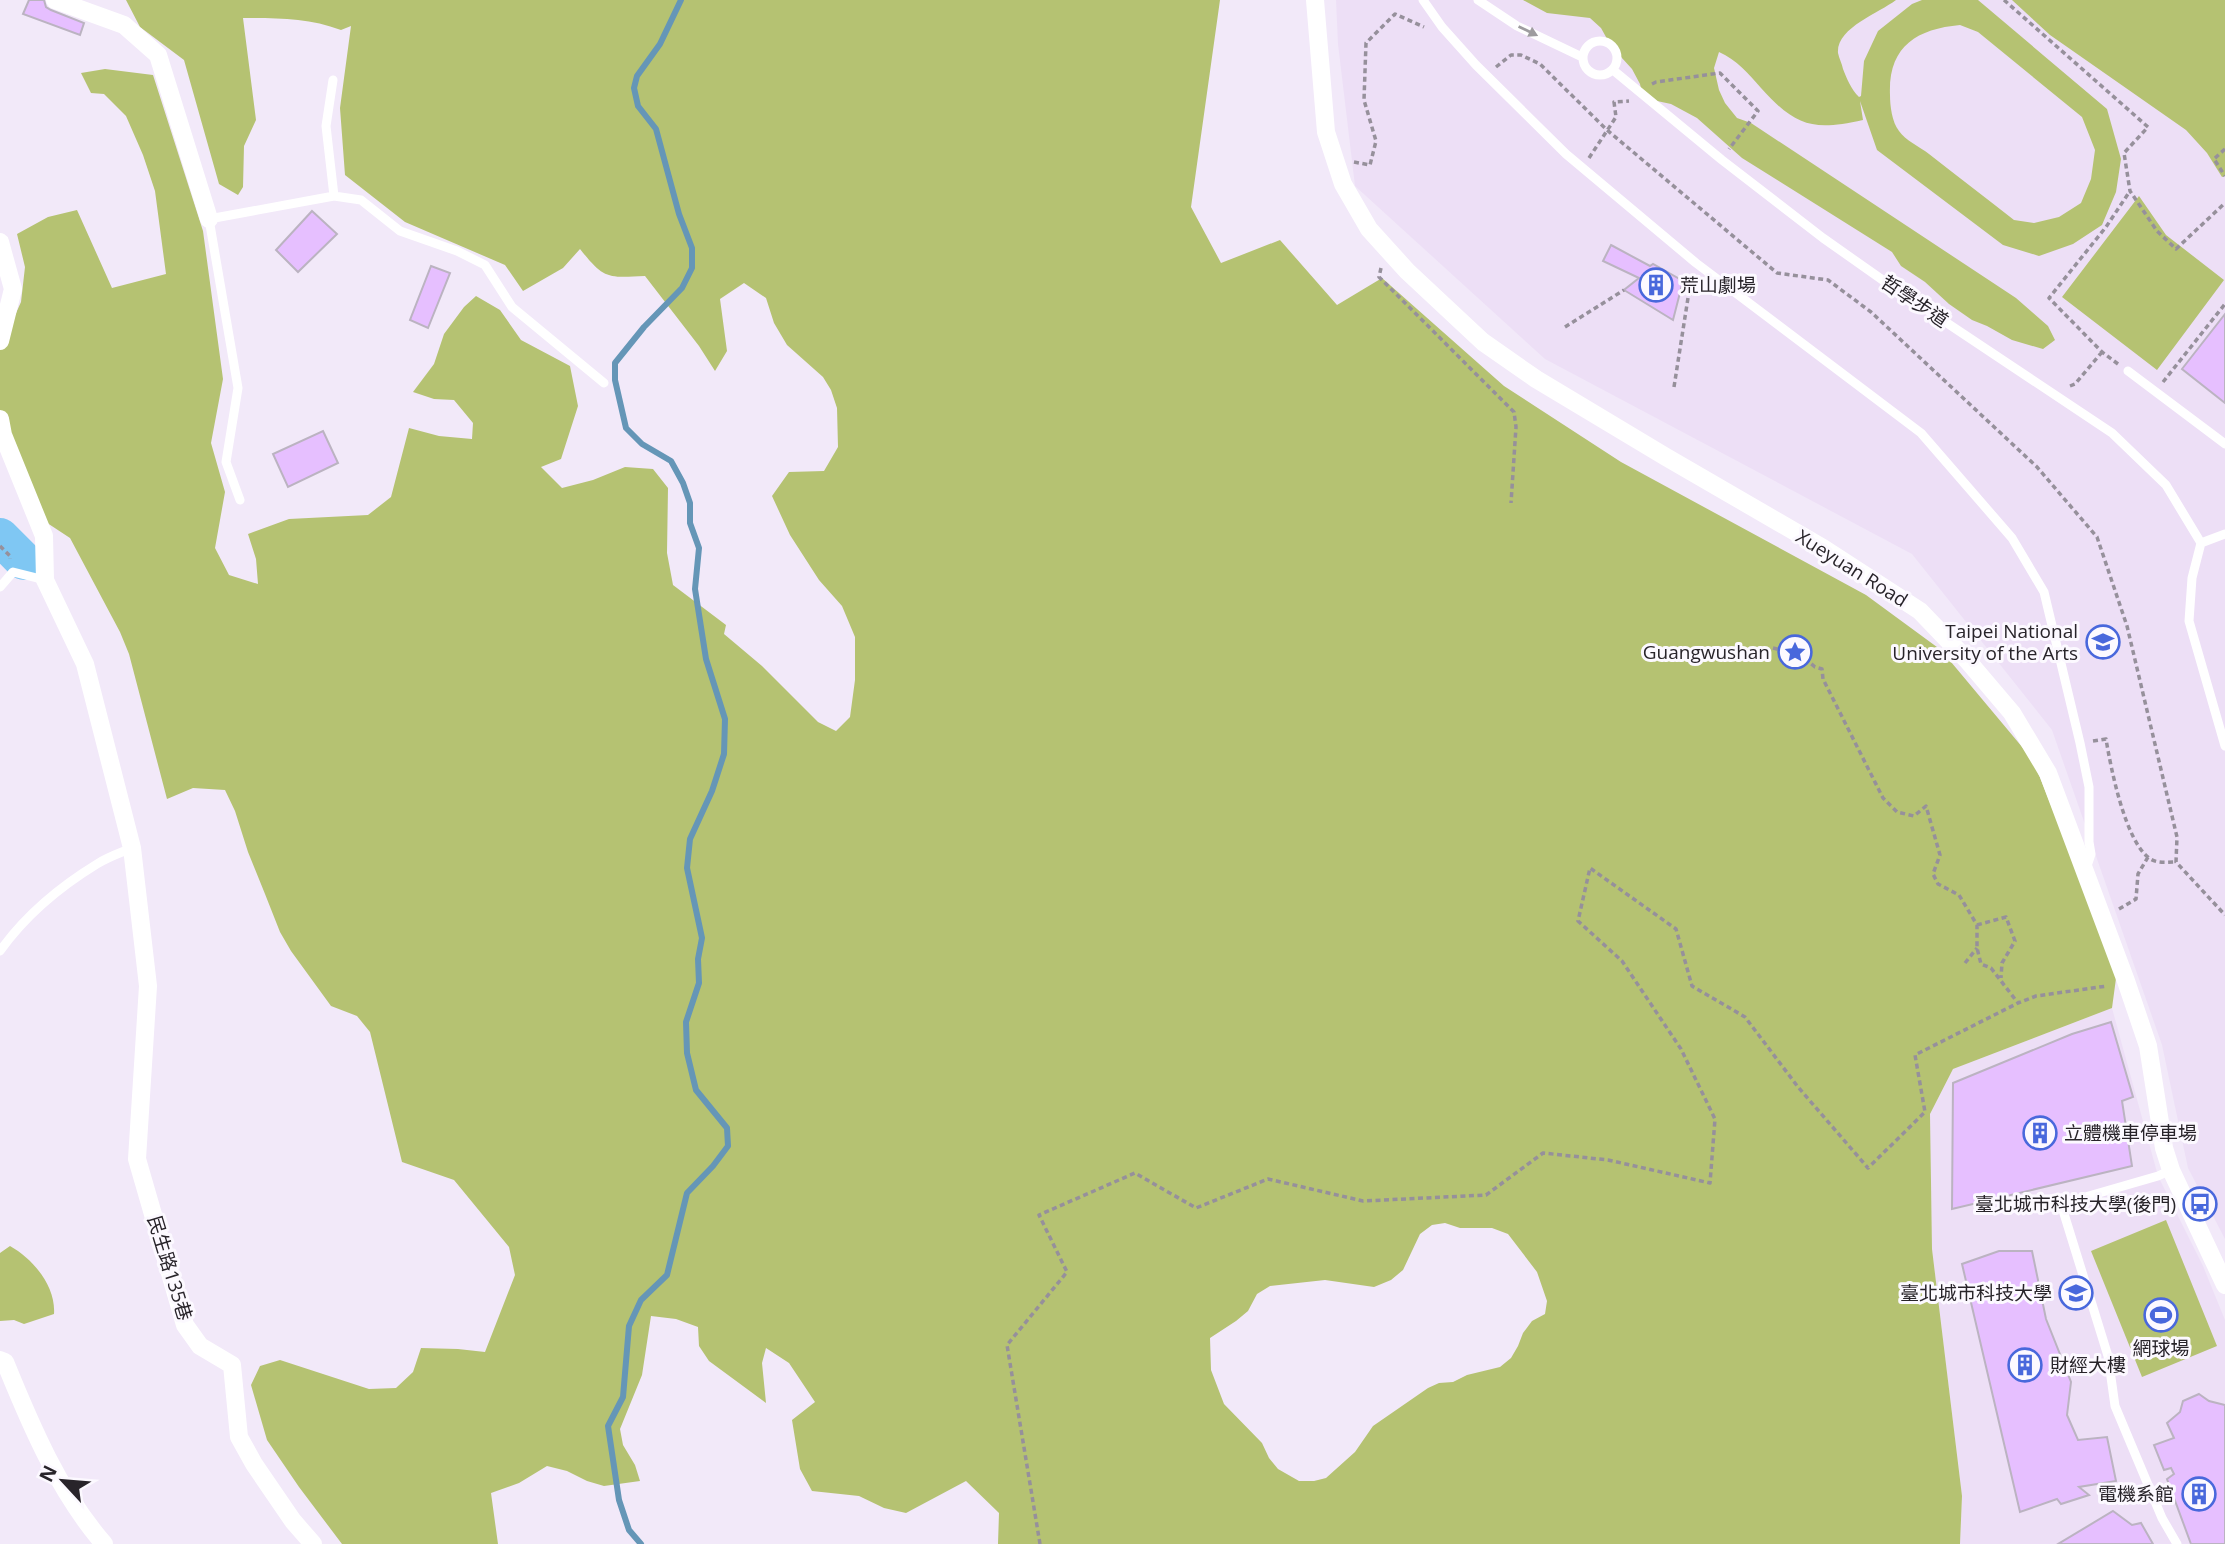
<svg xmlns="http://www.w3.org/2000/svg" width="2225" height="1544" font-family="'Open Sans','Noto Sans TC',sans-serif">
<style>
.built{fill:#eddff6}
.green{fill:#b5c272;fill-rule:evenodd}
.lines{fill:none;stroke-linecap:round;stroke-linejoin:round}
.stream{stroke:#6596b7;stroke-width:6}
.river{stroke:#7fc7f3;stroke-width:38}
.building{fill:#e6bfff;stroke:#bbb3c1;stroke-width:2}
.path{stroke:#96909b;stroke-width:3.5;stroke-dasharray:5 3.5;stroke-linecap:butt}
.lane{stroke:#fff;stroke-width:9}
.street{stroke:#fff;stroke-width:18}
.oneway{fill:#9e9c9f}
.labels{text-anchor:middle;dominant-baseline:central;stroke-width:6;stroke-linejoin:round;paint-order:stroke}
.poi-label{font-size:19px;fill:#28242a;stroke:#fcf9ff;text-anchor:end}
.street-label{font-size:19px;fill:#28242a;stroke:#fcf9ff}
</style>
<rect width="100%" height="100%" fill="#f2e9f9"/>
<path class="built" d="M1336 0H2225V1239L2188 1168 2162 1045 2052 730 1912 554 1545 359 1355 186 1338 44Z
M2112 1008 2158 1176 2203 1266 2225 1320V1544H1960L1962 1496 1932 1249 1930 1114 1953 1069Z"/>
<path class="green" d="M126 0H1220L1191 207 1221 263 1280 240 1337 305 1382 278 1504 386 1621 462 1866 595 1941 650 2033 760 2117 971 2112 1008 1953 1069 1930 1114 1932 1249 1962 1496 1960 1544H998L999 1513 966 1481 906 1513 884 1508 859 1496 812 1491 800 1469 792 1420 815 1402 789 1363 766 1348 762 1363 766 1403 709 1361 699 1346 698 1327 676 1319 651 1316 642 1375 620 1429 623 1445 635 1465 640 1481 604 1486 587 1481 567 1471 547 1466 519 1483 491 1493 498 1544H342L299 1487 267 1440 251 1385 260 1366 280 1360 369 1389 396 1388 413 1372 421 1348 458 1349 485 1352 515 1275 509 1247 454 1180 402 1162 370 1032 357 1016 331 1006 291 951 280 932 265 894 248 852 235 811 225 790 193 788 167 799 129 654 120 632 70 538 29 511 0 443V349L21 302 25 267 17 234 48 217 77 210 112 288 166 274 155 191 143 155 126 116 104 94 91 93 81 73 105 69 153 75 203 231 223 379 211 443 225 492 215 548 229 575 258 584 256 559 248 534 289 519 368 515 391 497 409 428 439 436 472 439 473 423 454 400 434 399 413 392 434 364 444 334 464 307 476 296 500 310 521 340 570 366 578 406 561 459 541 467 562 488 593 480 625 467 653 469 668 488 667 553 673 585 726 625 724 634 762 666 818 722 836 731 850 717 855 680V637L842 606 819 580 790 535 772 496 789 472 824 471 838 447 837 408 831 390 823 377 787 345 774 323 766 298 744 283 720 299 727 351 715 371 699 346 645 276C607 278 604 279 580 249L563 268 523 291 505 265 405 222 345 175 340 108 351 26 341 30C309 18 277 18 243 18L256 120 244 146 243 187 238 195 219 184 184 60 140 27ZM1445 1223 1460 1228H1492L1508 1234 1537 1272 1547 1301 1545 1314 1532 1321 1523 1333 1518 1346 1511 1358 1500 1367 1467 1375 1453 1382 1439 1383 1428 1388 1373 1426 1355 1452 1326 1478 1314 1481H1299L1278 1469 1269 1458 1262 1443 1224 1404 1211 1370 1210 1338 1236 1321 1248 1311 1257 1294 1270 1286 1325 1280 1374 1287 1391 1280 1403 1270 1420 1234 1432 1225Z
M1523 0H1896C1879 13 1836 28 1838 53 1839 58 1842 64 1843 69 1847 79 1851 89 1859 97L1861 96 1864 61 1878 31 1912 4 1922 0H1978L2107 109 2121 159 2116 192 2102 225 2073 244 2039 256 2003 245 1877 150 1860 101 1863 120C1813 131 1796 127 1761 88 1748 73 1737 60 1719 52L1714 68 1719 90 1725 103 1737 118 1751 123 2016 298 2048 326 2055 340 2043 349 2012 340 1987 326 1972 320 1949 304 1925 282 1901 266 1892 252 1742 158 1697 118 1671 104 1643 98 1640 84 1632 69 1611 46 1601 28 1590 18 1547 13ZM1960 25 1978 32 2082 117 2095 150 2091 179 2081 203 2059 217 2034 223 2014 220C1986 198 1957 176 1929 154 1920 147 1905 140 1899 131 1892 122 1890 106 1890 95 1888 47 1916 29 1960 25Z
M2012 0H2225V176L2222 177 2207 153 2186 130 2050 35Z
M2139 196 2166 235 2224 280 2157 370 2062 297Z
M2166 1220 2217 1346 2142 1377 2091 1251Z
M10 1246C33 1259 56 1286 54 1314L24 1324 14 1320 0 1321V1253Z"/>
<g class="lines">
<path class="stream" d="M641 1544 629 1530 619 1500 608 1426 623 1397 629 1326 641 1300 667 1275 687 1193 713 1166 728 1146 727 1128 696 1090 687 1053 686 1022 699 983 698 959 702 938 687 868 690 839 712 791 724 754 725 719 706 659 695 589 699 548 690 523V503L683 483 671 461 642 444 626 428 615 380V363L644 327 682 288 692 268V248L679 214 656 129 638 106 634 88 637 76 660 44 681 0"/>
<path class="river" d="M0 537 24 561"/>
</g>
<path class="building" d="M29 0H44L46 7 51 10 84 23 80 35 23 14Z
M312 211 337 234 298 272 276 250Z
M1611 245 1650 266 1653 264 1683 281 1673 320 1624 290 1639 278 1603 261Z
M431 266 450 273 428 328 410 320Z
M2225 314V403L2182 369Z
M323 431 338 463 288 487 273 454Z
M2111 1022 2133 1097 2122 1101 2132 1166 1952 1209 1953 1083 2072 1034Z
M1999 1251H2032L2046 1319 2071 1382 2067 1415 2078 1440 2107 1437 2116 1481 2079 1487 2089 1495 2061 1504 2057 1499 2020 1512 1962 1264Z
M2199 1394 2209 1401 2225 1405V1544H2191L2167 1479 2174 1474 2171 1468 2164 1470 2154 1445 2174 1438 2167 1423 2180 1412 2183 1401Z
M2113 1511 2132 1525 2141 1523 2153 1544H2058Z"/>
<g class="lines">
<path class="path" d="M2004 0 2148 127 2124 153 2130 191 2157 231 2176 249 2225 203
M1496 67 1511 55H1521L1540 64 1607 130 1777 273 1828 280 1871 312 2037 467 2097 537 2127 626 2177 837 2176 862 2225 915
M1652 84 1656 82 1720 73 1758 111 1729 149
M2225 149 2214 159 2225 176
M1589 158 1616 117 1614 102 1629 101
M1354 162 1370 165 1376 141 1364 100 1366 43 1395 14 1424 27
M1381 268 1379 277 1514 412 1516 427 1511 503
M1565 327 1624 290
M2118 364 2102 352 2049 298 2106 227 2130 191
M2163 382 2225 304
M2070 386 2075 384 2102 352
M1674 387 1688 298 1698 281
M0 546 10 556V559
M1773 648 1801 655 1815 667 1822 669 1823 679 1883 798 1897 812 1914 816 1926 806 1940 855 1933 874 1938 884 1959 895 1977 925V948L1981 964 1991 968 2018 1003 2036 996 2107 986
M2093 741 2106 739C2111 769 2125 840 2149 858 2157 864 2167 862 2176 862
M2119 909 2136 899 2138 874 2148 857
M1977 925 2006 917 2015 941 2002 963 2001 978
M1965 963 1977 948
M1040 1544 1007 1345 1067 1272 1039 1215 1135 1173 1196 1208 1268 1179 1363 1201 1486 1195 1543 1153 1608 1160 1710 1183 1715 1119 1681 1049 1622 961 1578 921 1590 868 1676 929 1692 986 1745 1017 1798 1087 1868 1168 1925 1112 1915 1055 2018 1003"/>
<path class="lane" d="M1423 0 1442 27 1476 65 1566 154 1696 263 1921 433 2012 538 2044 592 2080 743 2089 787V842L2091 854 2086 869
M1478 0 1517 26 1582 57
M1583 58a17 17 0 1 1 34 0a17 17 0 1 1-34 0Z
M1613 70 1722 160 1823 238 1884 281 2112 433 2166 485 2201 543
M333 80 326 126 334 196
M2128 371 2225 444
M240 500 226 462 238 388 209 219 334 196 361 200 400 231 457 251 485 265 512 307 604 383
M2201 543 2192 578 2189 621 2225 746
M2201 543 2225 534
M0 587 13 572 45 580
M0 951C25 916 61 886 97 864 108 857 120 853 132 848
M2171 1170 2158 1176 2061 1204 2108 1356 2115 1406 2162 1518 2177 1544"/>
<path class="street" d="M55 0 124 25 158 55 209 219
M1315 0 1326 132 1343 184 1369 229 1407 271 1483 342 1536 379 1666 457 1823 548 1920 611 1967 660 2012 713 2048 773 2126 981 2148 1046 2164 1148 2171 1170 2225 1285
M0 242 13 289 0 341
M0 419 3 435 44 536 45 580 85 664 132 848 148 986 137 1159 185 1325 200 1346 232 1365 239 1437 254 1464 293 1521 313 1544
M0 1360 5 1362C31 1426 59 1492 104 1544"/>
</g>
<defs><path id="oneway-solid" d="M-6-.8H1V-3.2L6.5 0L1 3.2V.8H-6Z" transform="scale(1.75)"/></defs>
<use class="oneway" href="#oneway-solid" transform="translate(1528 31) rotate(26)"/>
<defs>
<symbol id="building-ring" viewBox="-11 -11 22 22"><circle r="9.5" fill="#fcf9ff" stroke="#4968dc" stroke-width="1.5"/><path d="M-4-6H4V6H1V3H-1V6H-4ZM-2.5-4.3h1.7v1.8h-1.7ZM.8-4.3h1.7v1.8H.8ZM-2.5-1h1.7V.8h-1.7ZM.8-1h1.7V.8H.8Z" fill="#4968dc"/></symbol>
<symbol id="university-ring" viewBox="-11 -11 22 22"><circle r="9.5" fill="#fcf9ff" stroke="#4968dc" stroke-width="1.5"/><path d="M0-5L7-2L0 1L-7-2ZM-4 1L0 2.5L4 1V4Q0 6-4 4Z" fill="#4968dc"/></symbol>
<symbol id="sight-ring" viewBox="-11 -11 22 22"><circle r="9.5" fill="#fcf9ff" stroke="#4968dc" stroke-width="1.5"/><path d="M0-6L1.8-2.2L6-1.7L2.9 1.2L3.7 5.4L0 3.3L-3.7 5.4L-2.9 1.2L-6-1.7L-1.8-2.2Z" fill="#4968dc"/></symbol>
<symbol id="bus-ring" viewBox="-11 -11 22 22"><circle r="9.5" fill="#fcf9ff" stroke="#4968dc" stroke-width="1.5"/><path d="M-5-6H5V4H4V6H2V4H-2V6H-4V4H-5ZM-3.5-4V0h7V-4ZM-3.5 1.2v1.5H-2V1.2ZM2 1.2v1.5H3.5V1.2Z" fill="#4968dc"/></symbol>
<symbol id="stadium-ring" viewBox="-11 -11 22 22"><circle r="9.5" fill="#fcf9ff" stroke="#4968dc" stroke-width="1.5"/><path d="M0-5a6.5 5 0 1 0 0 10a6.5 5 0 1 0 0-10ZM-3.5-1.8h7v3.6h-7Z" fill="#4968dc"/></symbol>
</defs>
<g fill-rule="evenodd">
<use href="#building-ring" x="1637" y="266" width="38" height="38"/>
<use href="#university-ring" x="2084" y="623" width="38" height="38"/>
<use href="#sight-ring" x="1776" y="633" width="38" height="38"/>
<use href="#building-ring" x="2021" y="1114" width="38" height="38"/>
<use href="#bus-ring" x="2181" y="1185" width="38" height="38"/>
<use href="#university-ring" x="2057" y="1274" width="38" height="38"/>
<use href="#stadium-ring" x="2142" y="1296" width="38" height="38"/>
<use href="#building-ring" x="2006" y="1346" width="38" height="38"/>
<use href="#building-ring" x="2180" y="1475" width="38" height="38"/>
</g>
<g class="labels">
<g class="poi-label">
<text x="1680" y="285" text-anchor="start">荒山劇場</text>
<text x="2078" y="631">Taipei National<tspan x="2078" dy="22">University of the Arts</tspan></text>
<text x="1770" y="652">Guangwushan</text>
<text x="2064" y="1133" text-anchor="start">立體機車停車場</text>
<text x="2176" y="1204">臺北城市科技大學(後門)</text>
<text x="2052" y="1293">臺北城市科技大學</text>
<text x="2161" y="1348" text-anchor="middle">網球場</text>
<text x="2050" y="1365" text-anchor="start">財經大樓</text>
<text x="2174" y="1494">電機系館</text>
</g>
<g class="street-label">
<text transform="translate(1915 301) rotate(34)">哲學步道</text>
<text transform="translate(1852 568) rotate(32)">Xueyuan Road</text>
<text transform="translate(170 1268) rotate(73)">民生路135巷</text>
</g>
</g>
<g transform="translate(63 1481) rotate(296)" stroke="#fcf9ff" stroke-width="5" paint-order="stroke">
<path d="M0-5L12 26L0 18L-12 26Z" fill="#28242a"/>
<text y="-10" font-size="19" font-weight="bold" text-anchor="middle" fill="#28242a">N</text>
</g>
</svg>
